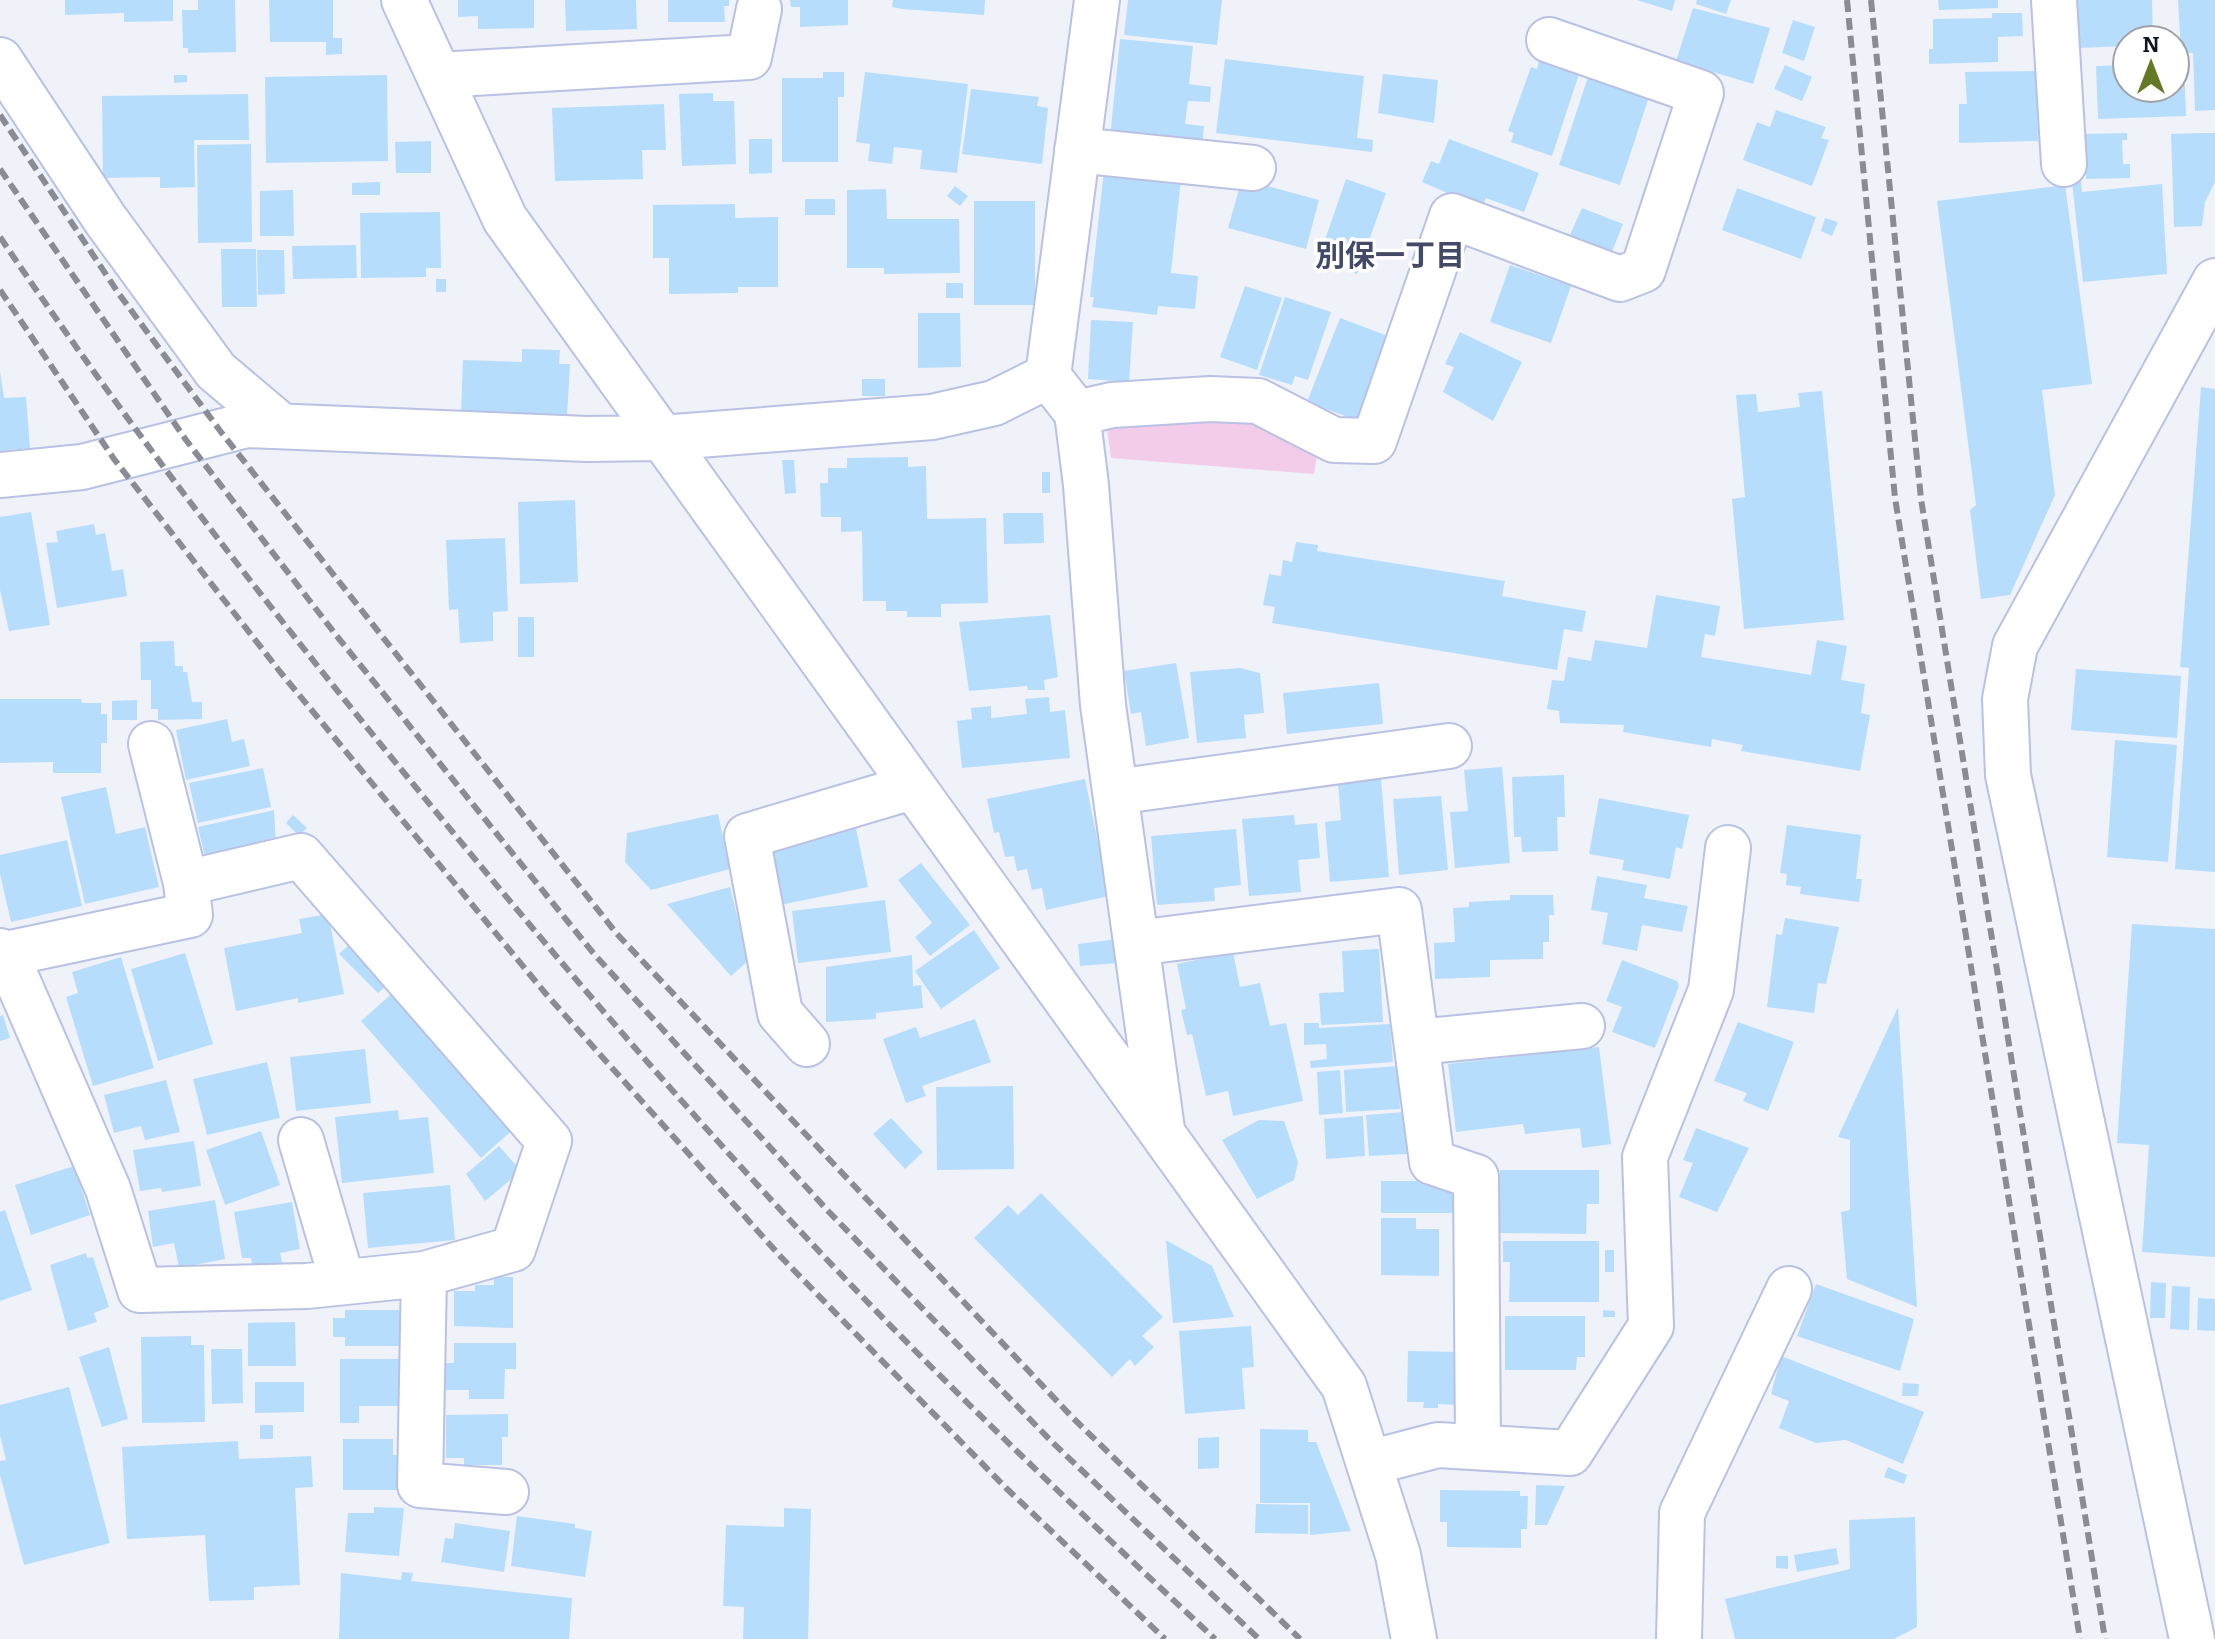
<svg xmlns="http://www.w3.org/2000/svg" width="2215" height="1639" font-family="Bitter,'Noto Sans JP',serif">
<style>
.green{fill:#f3cce9}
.building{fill:#b7ddfd}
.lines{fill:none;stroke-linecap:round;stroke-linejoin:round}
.minor-casing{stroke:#b9c1e4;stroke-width:48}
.minor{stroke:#fff;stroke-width:44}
.rail{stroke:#898b95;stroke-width:6;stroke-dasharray:12 6;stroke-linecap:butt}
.labels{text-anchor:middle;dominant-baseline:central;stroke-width:7;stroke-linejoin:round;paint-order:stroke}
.neighbourhood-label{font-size:30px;font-weight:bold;fill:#434966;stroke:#fff}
</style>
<rect width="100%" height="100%" fill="#f0f2f9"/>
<path class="green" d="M1166 419H1244L1317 454 1314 474 1111 458 1107 428Z"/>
<path class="building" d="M65 0H173V21L124 22V13L65 15Z
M198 0H235L236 52 188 53V48H183L182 10H198Z
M269 0H333V38H342V54L326 55V42H270Z
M458 0H534V28L478 29V16L458 17Z
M565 0H636L637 29 566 31Z
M668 0H729V6H724L725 22H668Z
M790 0H848V25L800 27V7H791Z
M893 0H985L984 15 902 9 892 7Z
M1128 0H1222L1217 45 1124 35Z
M1637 0H1675L1672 11Z
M1697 0H1731L1726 14 1696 4Z
M1938 0H1998V8L1939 10Z
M2078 0H2152L2153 40H2127V46L2079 48Z
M2178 0H2215V110L2195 111 2193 53H2181Z
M1693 8 1770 28 1753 84 1676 61Z
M1992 13H2022L2023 36 1998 37V62L1929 64V49H1933V19L1992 18Z
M1793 20 1815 27 1804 61 1782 53Z
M1120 39 1193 46 1189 84 1211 87 1210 102 1188 101 1185 124 1204 126 1202 146 1110 137Z
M1225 59 1364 76 1357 138 1373 140 1372 152 1216 133Z
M1539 61 1579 74 1552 156 1511 142 1514 133 1508 131 1531 67 1537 69Z
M2184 63 2186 116 2098 119 2096 66 2127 65V88H2175V64Z
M1785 65 1812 77 1802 101 1774 89Z
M2036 71 2038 141 1959 143V104H1967L1965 72Z
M823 72H844V97H838V162H782V78H823Z
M865 72 968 84 957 173 920 169 922 150 894 147 892 164 868 161 870 144 856 142Z
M1383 74 1438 80 1434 123 1378 113Z
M174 75H187V82L174 83Z
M387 75 388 161 266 163 265 77Z
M1588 77 1649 97 1620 185 1559 165Z
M971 89 1039 97 1037 106 1048 108 1042 164 962 154Z
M713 93V101H734L736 164 682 166 679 94Z
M248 94 249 140H194L195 187 160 188V177L103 178 102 96Z
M664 104 666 150H642L643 179 555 181 552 108Z
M1776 110 1826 127 1821 138 1829 140 1812 186 1743 160 1757 122 1770 127Z
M2127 133V140H2122L2123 164H2130V178L2086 179 2085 134Z
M2199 133H2215V182L2205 202 2202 226 2174 227 2171 134Z
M749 139H772V173L749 174Z
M1449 139 1539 173 1524 212 1486 198 1482 208 1422 182 1431 161 1439 164Z
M431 141V173H396L395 142Z
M251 144 252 242 198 243 197 145Z
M1104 170 1181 179 1171 273 1198 276 1195 309 1158 306 1157 315 1092 307 1094 297H1090Z
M1242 179 1319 200 1306 249 1228 228Z
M1346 179 1386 193 1357 274 1318 260Z
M2081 181 2082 192 2162 184 2167 274 2083 282 2072 182Z
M380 182V195H352V183Z
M2065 185 2092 384 2042 390 2055 495 2010 595 1981 599 1970 510 1976 505 1937 201Z
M955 186 968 196 960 206 947 196Z
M1737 188 1816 217 1801 259 1722 230Z
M886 189 887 219H959L960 273 884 274V268H847V190Z
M293 190 294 236H260V191Z
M805 199H835V215H805Z
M974 201H1035V305H974Z
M735 204V218L778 217V287H738V293L669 294V258H653V205Z
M1582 208 1623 224 1611 254 1569 237Z
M440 212 441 268H426V277L361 278 360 213Z
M1825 218 1838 222 1832 236 1821 231Z
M356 245 357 278 293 279 292 246Z
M221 249H256L257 307H222Z
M257 250H284L285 294 258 295Z
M1510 265 1571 286 1551 343 1490 322Z
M436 279H446V292H436Z
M946 283H963V298H946Z
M1245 286 1282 298 1257 370 1220 357Z
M1285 297 1331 312 1308 380 1295 376 1292 385 1259 375Z
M918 313H960L961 367 918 368Z
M1340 318 1388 336 1356 420 1307 402Z
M1091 320 1133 322 1129 382 1088 379Z
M1460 332 1522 362 1493 421 1443 392 1454 367 1445 364Z
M522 349 560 350 559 364H570L567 416 461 413 463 360 522 362Z
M0 371 4 398 26 397 30 448 0 451Z
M862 379H885V396H862Z
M2201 387 2215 389V872L2175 869 2189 668 2180 667Z
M1822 391 1844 620 1744 629 1732 499 1745 497 1736 395 1756 394 1758 412 1800 407 1798 393Z
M908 457V467L926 466 927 519 986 518 988 603 941 604V617H907V611H886V601H863L862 531 841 532V517H821L820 483H828V468H847V458Z
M782 460H794L796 493 785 494Z
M1042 472H1050V493H1042Z
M575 500 578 582 520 584 518 502Z
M31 512 50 625 9 631 0 590V517Z
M1003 513H1043L1044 543 1004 544Z
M94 524 96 535 105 533 112 571 123 569 127 596 57 608 46 543 58 542 56 531Z
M505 538 508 611 493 612V641L460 643 458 609 449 610 446 540Z
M1296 542 1318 545 1317 551 1505 581 1502 596 1586 611 1582 632 1564 629 1557 670 1272 623 1275 607 1263 605 1269 574 1281 576 1283 560 1292 562Z
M1656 595 1720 606 1715 636 1705 634 1701 657 1811 675 1817 640 1847 646 1841 680 1865 684 1861 713 1870 715 1860 771 1741 751 1743 745 1712 739 1711 747 1623 732 1624 725 1560 723 1559 711 1547 709 1552 680 1564 681 1568 657 1591 661 1595 640 1647 648Z
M1050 615 1058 677 1044 680 1045 690H1028L1027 686 969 691 959 622Z
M518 617H534V657H518Z
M174 641 175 666H183V672H187L192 702H202V719L158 720V709H151V680H141L140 642Z
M1176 663 1189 738 1146 746 1141 712 1131 714 1124 671Z
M1240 668 1260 673 1264 713 1244 715 1246 738 1197 743 1190 672Z
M2076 669 2181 676 2177 738 2071 730Z
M1379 683 1383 724 1287 734 1283 693Z
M1049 697 1050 712 1065 710 1070 758 962 768 957 721 972 719 971 708 991 706V718L1027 714 1025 699Z
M0 699H81L82 703H101V714H107V743H101V773H53V762L0 763Z
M137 700V720H112V701Z
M227 719 232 742 244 739 250 766 186 780 176 730Z
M2115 740 2177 745 2168 862 2107 857Z
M1502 767 1510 863 1455 868 1450 812 1468 811 1464 770Z
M263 768 271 807 198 823 189 783Z
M1564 775 1565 817H1557L1558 851 1522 852 1521 837H1514L1512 777Z
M1085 779 1109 896 1046 910 1042 888 1032 890 1027 869 1017 871 1014 856 1005 857 999 832 994 833 987 799Z
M1381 779 1389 877 1330 882 1325 822 1341 820 1338 783Z
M106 787 116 834 145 827 159 887 85 904 61 797Z
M1441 796 1448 870 1399 875 1393 799Z
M1599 798 1689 815 1682 849 1676 847 1670 879 1622 870 1624 860 1589 854Z
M274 810 276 843 205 857 198 827Z
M718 814 730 869 651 890 625 862 627 833Z
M293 815 307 828 299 836 286 823Z
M1294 815 1295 825 1317 823 1320 858 1298 860 1301 892 1249 896 1242 819Z
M1787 825 1861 835 1856 879H1862L1859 902 1800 894 1801 887 1786 885 1787 874 1780 873Z
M856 828 868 887 780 905 767 846Z
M1236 829 1241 885 1214 888 1215 901 1157 905 1151 836Z
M67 840 82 906 11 922 0 874V855Z
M921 863 970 925 930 956 915 937 932 923 898 880Z
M1597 876 1647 885 1644 898 1688 906 1682 932 1642 925 1637 951 1602 944 1608 913 1591 910Z
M730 887 748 961 731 976 667 904Z
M1510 895H1553L1554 915H1549V942H1543V959L1490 960V977L1435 979 1434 943 1455 942 1453 908 1469 907V902L1510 900Z
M885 900 891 952 798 963 792 911Z
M328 914 344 994 298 1003V998L236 1011 224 948 302 933 299 919Z
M1785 918 1839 927 1826 984 1818 983 1814 1013 1767 1007 1776 934 1782 935Z
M2132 924 2215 929V1257L2142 1252 2149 1145 2117 1143Z
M974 930 1000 968 941 1009 915 971Z
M1117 939 1119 963 1080 966 1078 944Z
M354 940 392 981 378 993 339 954Z
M1379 949 1383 1022 1321 1025 1319 993 1344 992 1342 951Z
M1233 952 1240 987 1260 983 1270 1026 1286 1023 1303 1101 1233 1116 1228 1091 1206 1096 1192 1034 1187 1035 1181 1010 1186 1009 1177 964Z
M185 953 213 1044 158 1061 131 969Z
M912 955 913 986 921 985 923 1008 876 1013V1019L826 1022V967Z
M121 957 154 1068 93 1086 66 997 78 993 72 972Z
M1622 960 1677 981 1679 986 1655 1048 1612 1032 1622 1007 1606 1001Z
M396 990 516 1127 481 1158 361 1021Z
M1898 1007 1917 1307 1847 1279 1841 1212 1850 1210V1140L1838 1137Z
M3 1015 10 1038 0 1041V1016Z
M975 1019 991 1062 922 1086 926 1096 906 1103 883 1039 916 1027 920 1038Z
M1738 1022 1794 1042 1768 1111 1743 1101 1747 1093 1714 1081Z
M1304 1023H1319V1028L1390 1024 1393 1062 1311 1068 1310 1061 1327 1059 1326 1044 1304 1045Z
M1599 1047 1611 1144 1582 1148 1580 1128 1525 1134 1523 1124 1456 1132 1448 1064Z
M365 1049 371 1103 296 1111 290 1057Z
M267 1062 280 1118 207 1135 193 1079Z
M1398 1066 1400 1109 1346 1112 1344 1070Z
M1340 1070 1343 1113 1319 1115 1317 1072Z
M166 1080 180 1132 145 1140 141 1126 114 1133 104 1095Z
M1013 1086 1014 1169 937 1170 936 1087Z
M398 1110 399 1120 428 1117 434 1173 342 1183 335 1117Z
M1404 1112 1407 1154 1369 1156 1366 1115Z
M1363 1116 1365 1156 1326 1159 1324 1119Z
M891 1118 923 1152 905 1169 873 1134Z
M1259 1120 1284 1121 1298 1162 1294 1180 1257 1199 1222 1140Z
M1696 1128 1749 1148 1717 1212 1679 1197 1693 1163 1683 1160Z
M261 1131 280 1185 225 1205 206 1150Z
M194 1141 201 1186 162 1192 161 1188 140 1191 133 1150Z
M499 1146 521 1171 485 1201 466 1174Z
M74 1166 90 1215 31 1235 15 1185Z
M1500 1170H1599V1204H1587L1586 1234 1500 1233Z
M1381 1181H1461V1213H1381Z
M450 1185 455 1240 368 1248 363 1193Z
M1041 1193 1163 1317 1142 1336 1154 1347 1135 1366 1130 1359 1112 1377 974 1238 1008 1205 1018 1215Z
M215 1200 225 1259 179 1268 174 1243 153 1247 148 1211Z
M292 1202 300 1249 280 1253 283 1265 253 1268 251 1258H242L234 1212Z
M5 1210 32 1290 0 1301V1212Z
M1381 1218H1416V1229H1439V1276L1381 1275Z
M1166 1240 1212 1266 1234 1317 1173 1323Z
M1503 1241H1599V1302H1509L1510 1262H1503Z
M1605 1250H1614V1272H1605Z
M86 1253 87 1258 93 1257 109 1307 94 1313 97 1322 68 1331 50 1265Z
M494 1277H513V1328L454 1326V1291H475V1285H494Z
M2151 1282 2166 1283 2165 1318H2150Z
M1816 1284 1914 1319 1900 1371 1797 1336Z
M2172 1286 2190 1287 2189 1330 2170 1329Z
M2198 1298 2215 1299V1331L2197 1330Z
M345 1310H400V1346H345V1337H333V1318H345Z
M1603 1310 1615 1311V1317H1603Z
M1505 1316H1585V1357H1577L1576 1370H1505Z
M295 1322 296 1366H248V1323Z
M1251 1326 1254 1367 1242 1368 1245 1409 1185 1414 1179 1331Z
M191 1336V1345H204L205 1422 142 1423 141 1337Z
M454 1343H516V1369H505L504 1399H469V1390H446V1363H454Z
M109 1347 128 1419 102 1427 79 1357Z
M211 1349H242L243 1403 212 1404Z
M1408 1351 1460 1352 1459 1405 1438 1404V1408H1423L1424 1402H1407Z
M1781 1356 1924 1412 1903 1464 1846 1440 1816 1443 1779 1428 1789 1401 1771 1394Z
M340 1359H401V1406H359V1423H340Z
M255 1382H304V1412L255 1413Z
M1903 1383 1919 1384 1918 1396H1902Z
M69 1387 110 1543 24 1565 0 1475V1461L6 1460 0 1435V1405Z
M508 1414V1437H502V1465H464V1458H446V1415Z
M260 1425H273V1439H260Z
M1260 1429 1308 1430V1442H1316L1351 1531 1310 1535V1503H1260Z
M1219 1437V1468L1198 1469V1438Z
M343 1439H393V1455H401V1490H343Z
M238 1441 239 1459 311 1456 313 1487 295 1488 300 1585 254 1587V1600L209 1601 205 1535 127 1539 122 1447Z
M1888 1467 1907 1475 1904 1484 1884 1477Z
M1536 1485 1565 1486 1547 1525H1535Z
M1440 1490 1520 1491V1496H1528L1527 1529H1521V1548L1447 1547V1522H1440Z
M1256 1504 1308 1505V1534L1255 1533Z
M374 1507 404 1508 399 1556 345 1552 348 1513H374Z
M784 1508 811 1509 808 1639H743L744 1607 723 1606 726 1525 784 1527Z
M517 1516 575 1524V1528L592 1531 585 1577 511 1566Z
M1915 1517 1917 1627 1894 1639H1735L1725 1599 1850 1569 1849 1520Z
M455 1523 510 1531 504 1572 441 1562 445 1538 453 1539Z
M1836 1548 1839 1564 1797 1572 1794 1555Z
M1776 1556H1788V1569L1776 1568Z
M402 1572 413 1573 411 1581 572 1598 569 1639H339L341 1573 401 1580Z"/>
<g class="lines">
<defs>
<path id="minor" d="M404 0 505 219 1344 1386 1398 1555 1414 1639
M1097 0 1048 376 1077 413 1086 485 1103 705 1162 1129
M2054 0 2064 164
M0 60 105 219 216 371 280 425
M439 75 749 57 759 9
M1077 150 1253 168
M1077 413 1112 405 1210 399 1258 401 1334 440 1374 441 1452 216 1620 279 1643 270 1701 93 1549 40
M0 475 82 467 247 425 587 439 661 438 932 417 994 403 1048 376
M151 744 186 883
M1115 792 1449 746
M1136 943 1399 910 1432 1162 1476 1177 1478 1447
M0 951 6 954 108 1189 140 1290 307 1286 424 1274 513 1249 549 1141 301 856 186 883 190 915 6 954
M1417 1042 1582 1026
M807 1044 780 1013 747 836 912 787
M301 1140 342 1280
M424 1274 420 1485 506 1492
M1369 1463 1438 1445 1570 1453 1651 1326 1645 1157 1711 990 1728 848
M1679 1639 1682 1513 1789 1289
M2192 1639 2008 775 2005 699 2015 646 2215 281"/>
</defs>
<use href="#minor" class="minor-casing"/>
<use href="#minor" class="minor"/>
<path class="rail" d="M1847 0 1895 498 2080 1639
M1871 0 1921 499 2105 1639
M0 115 119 294 221 432 617 934 1073 1418 1300 1639
M0 169 186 440 336 635 594 954 829 1212 1052 1442 1259 1639
M0 237C131 431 274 615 423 796 545 945 670 1092 802 1233 933 1374 1074 1507 1215 1639
M0 290 114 459 281 673 546 994 781 1257 1006 1488 1165 1639"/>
</g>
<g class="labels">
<g class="neighbourhood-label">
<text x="1390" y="256">別保一丁目</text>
</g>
</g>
<g transform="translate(2151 64)"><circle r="38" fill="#ffffff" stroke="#a0a1a6" stroke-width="2"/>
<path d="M0-6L14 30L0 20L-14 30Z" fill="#657826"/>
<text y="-12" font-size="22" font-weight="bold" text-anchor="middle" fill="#111420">N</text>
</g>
</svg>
